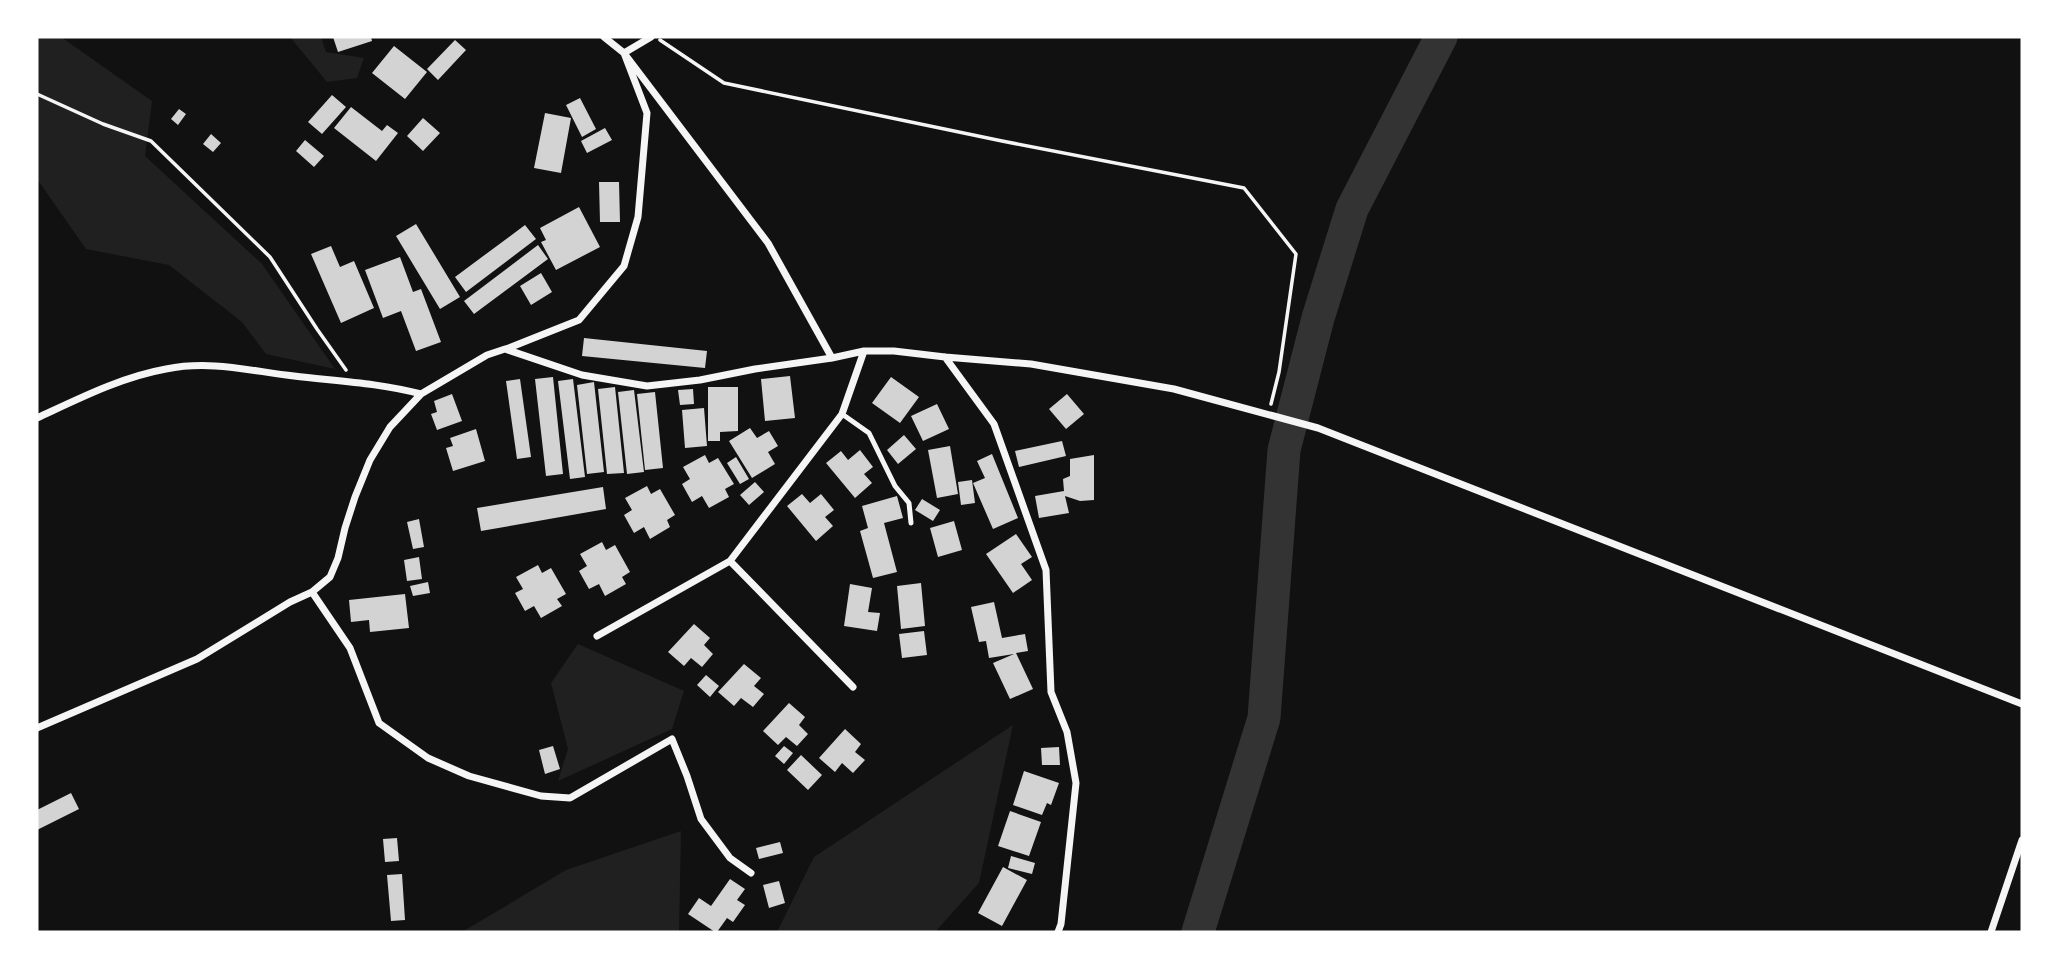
<svg xmlns="http://www.w3.org/2000/svg" width="2059" height="969" font-family="Arial,sans-serif">
<style>
.green{fill:#202020}
.lines{fill:none;stroke-linecap:round;stroke-linejoin:round}
.river{stroke:#333;stroke-width:33}
.building{fill:#d3d3d3}
.path{stroke:#f5f5f5;stroke-width:3.5}
.service{stroke:#f5f5f5;stroke-width:5}
.minor{stroke:#f5f5f5;stroke-width:7}
</style>
<rect width="100%" height="100%" fill="#111"/>
<path class="green" d="M37 37H61L152 101 145 156 262 264 335 369 266 354 242 322 169 265 86 249 37 179Z
M290 37H321L326 52 364 58 357 78 327 82Z
M578 644 684 691 672 729 558 781 568 749 551 683Z
M1013 725 979 883 935 932H777L814 857Z
M681 831 679 932H462L566 870Z"/>
<g class="lines">
<path class="river" d="M1198 932 1264 718 1284 450 1318 318 1352 209 1441 37"/>
</g>
<path class="building" d="M333 37H371L372 41 338 52Z
M455 40 466 50 438 80 427 69Z
M394 46 427 72 405 99 372 73Z
M332 95 346 107 322 134 308 122Z
M580 98 596 129 582 137 566 105Z
M351 107 382 131 387 125 398 133 376 161 334 128Z
M179 109 186 114 178 125 171 119Z
M545 113 571 118 561 173 534 168Z
M423 118 440 133 423 151 407 136Z
M605 128 612 140 587 153 581 141Z
M211 134 221 143 213 152 203 144Z
M305 140 324 156 314 167 296 151Z
M599 182H619L620 222H600Z
M579 207 600 247 556 270 541 242 546 240 540 228Z
M416 224 460 297 440 309 396 236Z
M525 225 536 239 466 292 455 277Z
M538 245 548 259 474 314 464 301Z
M331 246 340 267 354 261 374 308 341 323 311 254Z
M400 257 413 292 421 289 441 342 416 351 401 311 383 318 365 270Z
M541 273 552 292 531 305 520 286Z
M584 338 707 351 705 368 582 356Z
M790 376 795 418 765 421 761 379Z
M553 377 563 474 546 476 535 379Z
M891 377 919 397 900 423 872 403Z
M520 379 531 457 517 459 506 381Z
M573 379 585 477 570 479 558 381Z
M594 382 604 472 587 474 577 385Z
M615 387 624 473 607 474 598 389Z
M708 387H738V431L720 432V441H708Z
M693 389 694 404 680 405 678 390Z
M634 390 644 472 627 474 618 392Z
M655 392 663 468 645 470 637 394Z
M452 394 462 421 437 430 431 414 437 412 434 401Z
M1067 394 1084 414 1066 429 1049 409Z
M937 404 949 429 923 441 911 416Z
M704 408 707 446 685 448 682 410Z
M750 428 757 438 769 431 778 446 768 452 775 464 752 478 729 441Z
M476 429 485 461 453 471 446 448 453 446 450 438Z
M904 435 916 449 898 464 887 450Z
M1062 441 1066 456 1019 467 1015 451Z
M950 446 958 494 937 498 928 450Z
M860 450 873 467 864 474 872 483 855 498 826 463 841 451 848 460Z
M992 454 1018 518 993 529 973 483 985 478 977 461Z
M705 455 709 463 718 458 734 484 725 489 729 497 709 508 702 496 692 502 682 484 690 479 683 467Z
M1094 455V500L1080 501 1065 496 1069 513 1039 518 1035 496 1064 491 1063 479 1070 476V459Z
M736 457 749 479 740 484 727 463Z
M972 480 975 503 961 505 958 482Z
M755 482 764 492 749 505 740 495Z
M647 486 651 494 660 489 675 515 667 520 670 527 650 539 644 527 634 533 624 515 632 510 625 498Z
M603 487 606 509 481 531 477 508Z
M802 494 810 503 821 494 834 510 825 517 833 526 816 541 787 506Z
M897 496 903 518 884 523 897 572 873 578 860 531 868 528 862 506Z
M922 499 940 510 933 521 915 510Z
M419 519 424 547 413 549 407 522Z
M954 521 962 550 938 557 930 528Z
M1016 534 1032 557 1021 564 1032 580 1013 593 986 554Z
M602 542 606 550 615 545 630 572 622 577 626 584 605 596 599 584 589 589 579 571 587 566 580 554Z
M419 557 422 579 407 581 404 560Z
M538 565 542 573 551 568 566 594 557 599 562 606 541 618 534 606 525 611 515 593 523 589 516 577Z
M428 582 430 593 413 596 410 586Z
M921 583 925 626 901 629 897 586Z
M850 584 872 588 868 612 880 613 877 631 844 626Z
M405 594 409 628 370 632 369 620 351 622 349 600Z
M994 602 1002 638 1025 634 1028 651 1016 653 1033 689 1010 699 993 663 1014 654 989 658 986 641 979 642 971 607Z
M694 624 710 638 704 645 713 654 702 667 691 658 684 666 668 652Z
M924 631 927 655 902 658 899 634Z
M744 664 761 678 754 686 764 694 753 707 741 698 734 706 718 692Z
M706 675 719 686 710 697 697 685Z
M789 703 805 717 799 725 808 734 797 746 786 737 778 745 763 731Z
M845 729 861 744 855 752 865 760 853 773 842 763 835 772 819 758Z
M553 746 560 769 545 774 539 750Z
M784 746 793 753 784 764 775 756Z
M1059 747 1060 765H1042L1041 748Z
M801 755 822 775 808 790 787 770Z
M1024 771 1059 783 1051 805 1047 803 1042 815 1013 805Z
M71 793 79 809 37 830V810Z
M1010 811 1041 822 1029 856 998 846Z
M397 838 399 861 385 862 383 839Z
M780 842 783 853 759 859 756 848Z
M1011 856 1035 863 1032 874 1008 868Z
M1003 867 1027 880 1002 926 978 913Z
M402 874 405 920 391 921 387 875Z
M730 879 745 889 737 900 745 905 733 922 727 918 717 932H715L688 914 699 898 711 906Z
M779 881 785 903 769 908 763 885Z"/>
<g class="lines">
<path class="path" d="M660 40 724 83 1002 141 1244 188 1296 254 1279 372 1271 404
M37 94 103 124 151 141 270 257 317 329 346 370"/>
<path class="service" d="M842 414 869 433 895 486 909 503 911 523"/>
<path class="minor" d="M651 37 624 53 768 243 832 358
M506 349 579 320 624 266 638 217 647 113 624 53 604 37
M945 357 994 424 1046 570 1051 692 1067 732 1076 783 1061 924 1058 932
M37 418C78 399 121 377 166 369 211 360 250 371 294 376 336 381 380 383 421 394L487 355 505 349 582 375 647 386 700 380 755 369 832 358 864 351H894L945 357 1031 364 1174 389 1318 428 2022 704
M730 561 853 687
M312 592 350 648 379 723 428 758 469 776 541 796 570 798 672 739 687 776 701 819 730 858 751 873
M597 636 730 561 842 414 864 351
M37 728 197 659 290 602 312 592 330 577 338 558 345 528 355 497 370 460 390 427 421 394
M1991 932 2022 840"/>
</g>
<rect width="2059" height="969" fill="none" stroke="#ffffff" stroke-width="77"/>
</svg>
